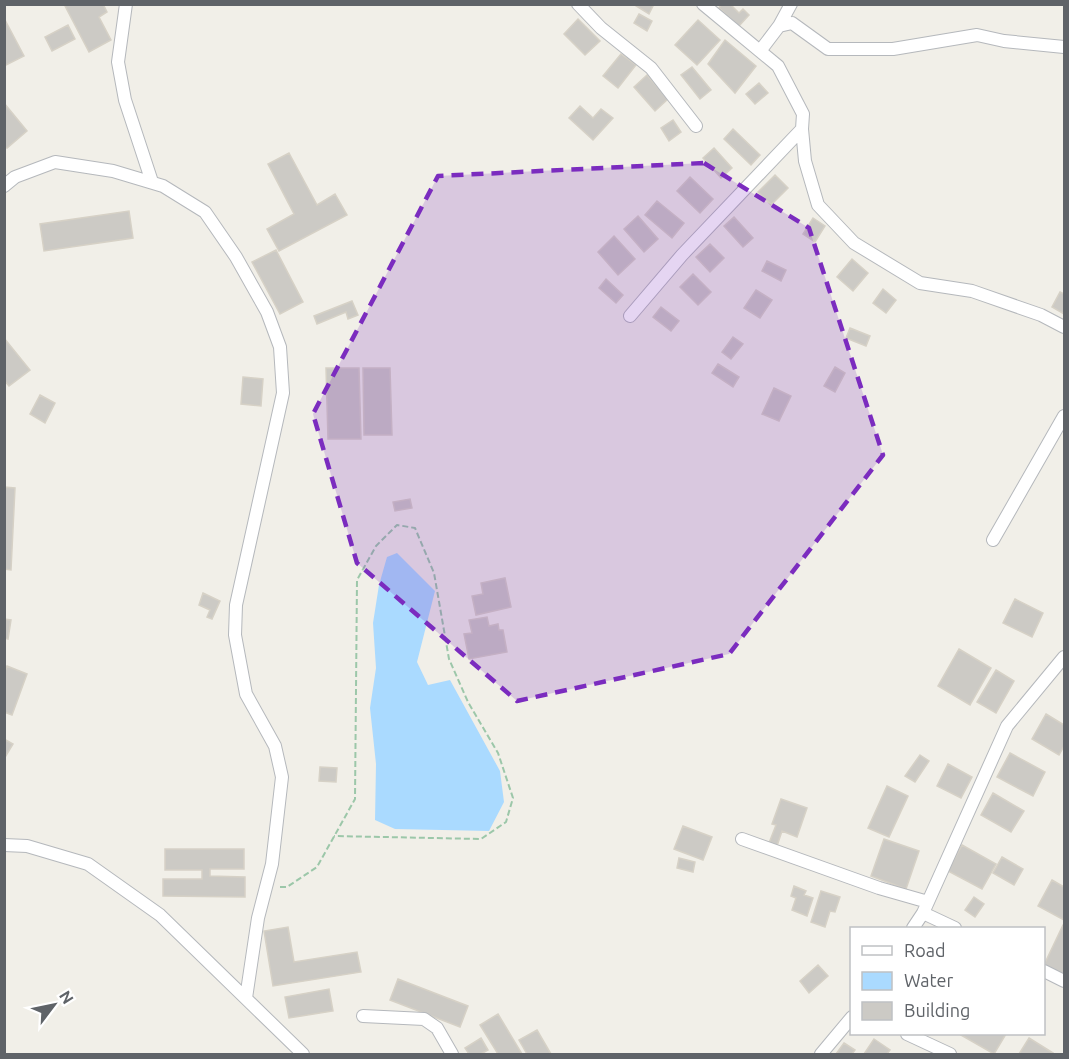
<svg xmlns="http://www.w3.org/2000/svg" width="1069" height="1059" font-family="Ubuntu,sans-serif">
<style>
.water{fill:#aadaff}
.building{fill:#cccac5;stroke:#d6d1c6;stroke-width:1.5}
.lines{fill:none;stroke-linecap:round;stroke-linejoin:round}
.minor-casing{stroke:#b5b8bc;stroke-width:14}
.path{stroke:#9cc7a9;stroke-width:2;stroke-dasharray:6 3;stroke-linecap:butt}
.minor{stroke:#fff;stroke-width:12}
.marked{fill:#7b2cbf;fill-opacity:0.2;stroke:#7b2cbf;stroke-width:4.5;stroke-dasharray:12 8;stroke-linejoin:round}
</style>
<rect width="100%" height="100%" fill="#f1efe8"/>
<path class="water" d="M397 553 435 591 417 662 428 685 450 680 500 771 504 802 489 831 395 829 375 820 376 764 370 708 376 668 373 623 379 585 387 557Z"/>
<path class="building" d="M64 4H103L107 12 99 17 111 40 89 52Z
M633 4H654L649 14Z
M722 4H730L739 13 743 9 749 15 739 26 719 8Z
M639 14 652 21 647 31 634 23Z
M4 18 24 56 4 66Z
M578 19 600 41 585 55 564 34Z
M698 20 720 40 697 65 675 45Z
M68 25 75 39 52 51 45 37Z
M725 40 756 66 735 93 708 64Z
M621 54 636 65 618 88 603 76Z
M692 67 711 90 700 99 681 75Z
M647 75 668 99 655 111 634 87Z
M759 83 768 93 755 104 746 94Z
M4 103 27 131 7 148 4 146Z
M580 106 593 118 601 109 613 118 593 140 569 118Z
M673 120 681 132 669 141 661 128Z
M733 129 760 155 751 165 724 139Z
M714 148 732 168 721 178 703 158Z
M289 153 317 205 335 194 347 215 279 251 267 229 294 214 268 164Z
M775 175 788 188 771 205 758 192Z
M690 177 713 199 700 213 677 191Z
M657 201 684 223 672 238 645 215Z
M129 211 133 238 44 251 40 224Z
M638 216 658 239 644 252 624 229Z
M734 217 753 238 743 247 724 226Z
M813 218 825 226 815 242 803 234Z
M614 236 635 259 618 275 598 252Z
M710 244 724 258 710 272 696 257Z
M276 250 303 302 280 314 252 262Z
M852 259 868 273 853 291 837 277Z
M767 261 786 270 781 281 762 271Z
M693 274 711 292 698 305 680 287Z
M606 279 623 295 616 303 599 288Z
M883 289 896 300 886 313 873 303Z
M756 290 772 300 760 318 744 308Z
M1060 292 1064 294V314L1052 307Z
M352 301 358 315 348 319 346 312 317 324 314 316Z
M661 307 679 321 671 331 653 317Z
M850 328 870 336 866 346 846 338Z
M733 337 743 344 731 359 722 352Z
M4 338 30 370 9 386 4 380Z
M718 364 739 377 733 387 712 373Z
M835 367 845 373 835 392 824 386Z
M326 368H359L361 439H328Z
M363 368H390L392 435H364Z
M243 377 263 379 261 406 241 404Z
M774 388 791 396 779 421 762 414Z
M40 395 55 403 45 423 30 414Z
M4 487 15 488 11 570 4 569Z
M410 499 412 508 395 511 393 502Z
M505 578 511 607 476 615 472 596 483 594 481 583Z
M203 593 220 601 212 619 207 617 210 610 199 605Z
M1015 599 1043 613 1032 637 1003 623Z
M487 617 489 626 498 624 499 630H503L507 652 469 659 464 634 472 633 469 620Z
M4 619 11 620 8 639 4 638Z
M959 649 991 668 970 705 938 686Z
M7 666 27 674 12 715 4 712V674Z
M996 670 1014 681 996 713 977 702Z
M1046 714 1064 725V746L1059 755 1032 739Z
M4 739 13 744 4 759Z
M1010 753 1045 772 1033 796 997 777Z
M920 755 929 761 915 782 905 776Z
M948 764 972 777 961 798 937 786Z
M320 767 337 768 336 782 319 781Z
M887 786 908 796 889 837 868 828Z
M993 793 1024 811 1011 832 981 815Z
M781 799 807 808 797 837 782 831 777 846 769 843 776 825 772 824Z
M683 826 712 837 703 860 674 849Z
M884 839 919 851 906 889 871 876Z
M962 845 996 864 982 889 948 871Z
M165 849H244V869H210V876L245 877V897L163 896V879H202V870H165Z
M1002 857 1023 869 1014 885 993 873Z
M679 858 695 862 693 872 677 868Z
M1052 880 1064 887V920L1038 906Z
M794 886 806 891 804 895 813 898 807 916 792 910 796 898 791 896Z
M821 891 840 897 835 912 830 911 825 927 811 922Z
M974 897 984 904 975 917 965 910Z
M1063 925H1064V976L1044 965Z
M288 927 294 962 357 952 361 972 273 986 264 931Z
M818 965 828 976 809 993 800 981Z
M398 979 468 1006 460 1027 390 1000Z
M329 989 333 1011 289 1018 285 997Z
M498 1014 522 1054H498L480 1025Z
M537 1030 551 1054H527L519 1040Z
M962 1034H1006L994 1054 961 1035Z
M481 1038 488 1050 481 1054H469L465 1048Z
M1029 1038 1053 1053 1052 1054H1019Z
M874 1039 890 1050 887 1054H864Z
M844 1043 855 1050 852 1054H836Z"/>
<g class="lines">
<defs>
<path id="minor" d="M126 4 118 62 125 100 152 182
M578 4 601 28 651 68 696 126
M703 4 778 66 803 114 802 129 805 161 818 205 854 243 920 283 972 291 1041 315 1064 327
M779 26 791 4
M760 51 779 26 792 23 828 49H893L977 35 1004 41 1064 47
M4 186 15 177 55 162 113 171 163 186 205 212 236 257 267 312 280 347 283 393 236 605 235 635 246 694 275 746 282 777 272 864 258 918 246 998
M630 316 682 255 802 129
M993 540 1064 416
M742 839 879 888 928 902
M4 845 27 846 88 864 160 915 303 1054
M923 913 955 928
M913 928 923 913 1007 726 1064 657
M1044 971 1064 981
M363 1016 424 1019 437 1028 452 1054
M907 1034 950 1054
M821 1054 852 1017"/>
</defs>
<use href="#minor" class="minor-casing"/>
<path class="path" d="M280 887H287L317 867 355 799 357 580 376 546 397 525 415 528 434 573 449 659 468 702 498 753 513 798 506 822 481 839 334 836"/>
<use href="#minor" class="minor"/>
</g>
<path class="marked" d="M704 163 809 228 883 455 729 654 517 701 357 563 313 414 438 176Z"/>
<rect width="1069" height="1059" fill="none" stroke="#5f6368" stroke-width="12"/>
<rect x="850" y="927" width="195" height="108" fill="#ffffff" stroke="#bfc1c3" stroke-width="1.5"/>
<rect x="862" y="946" width="30" height="9" fill="#ffffff" stroke="#bfc1c3" stroke-width="1.5"/>
<text x="904" y="957" font-size="18" fill="#5f6368">Road</text>
<rect x="862" y="972" width="30" height="18" fill="#aadaff" stroke="#bfc1c3" stroke-width="1.5"/>
<text x="904" y="987" font-size="18" fill="#5f6368">Water</text>
<rect x="862" y="1002" width="30" height="18" fill="#cccac5" stroke="#bfc1c3" stroke-width="1.5"/>
<text x="904" y="1017" font-size="18" fill="#5f6368">Building</text>
<g transform="translate(54 1005) rotate(58)" stroke="#ffffff" stroke-width="4.5" paint-order="stroke">
<path d="M0-4.5L10 22L0 15L-10 22Z" fill="#5f6368"/>
<text y="-9" font-size="16" font-weight="bold" text-anchor="middle" fill="#5f6368">N</text>
</g>
</svg>
